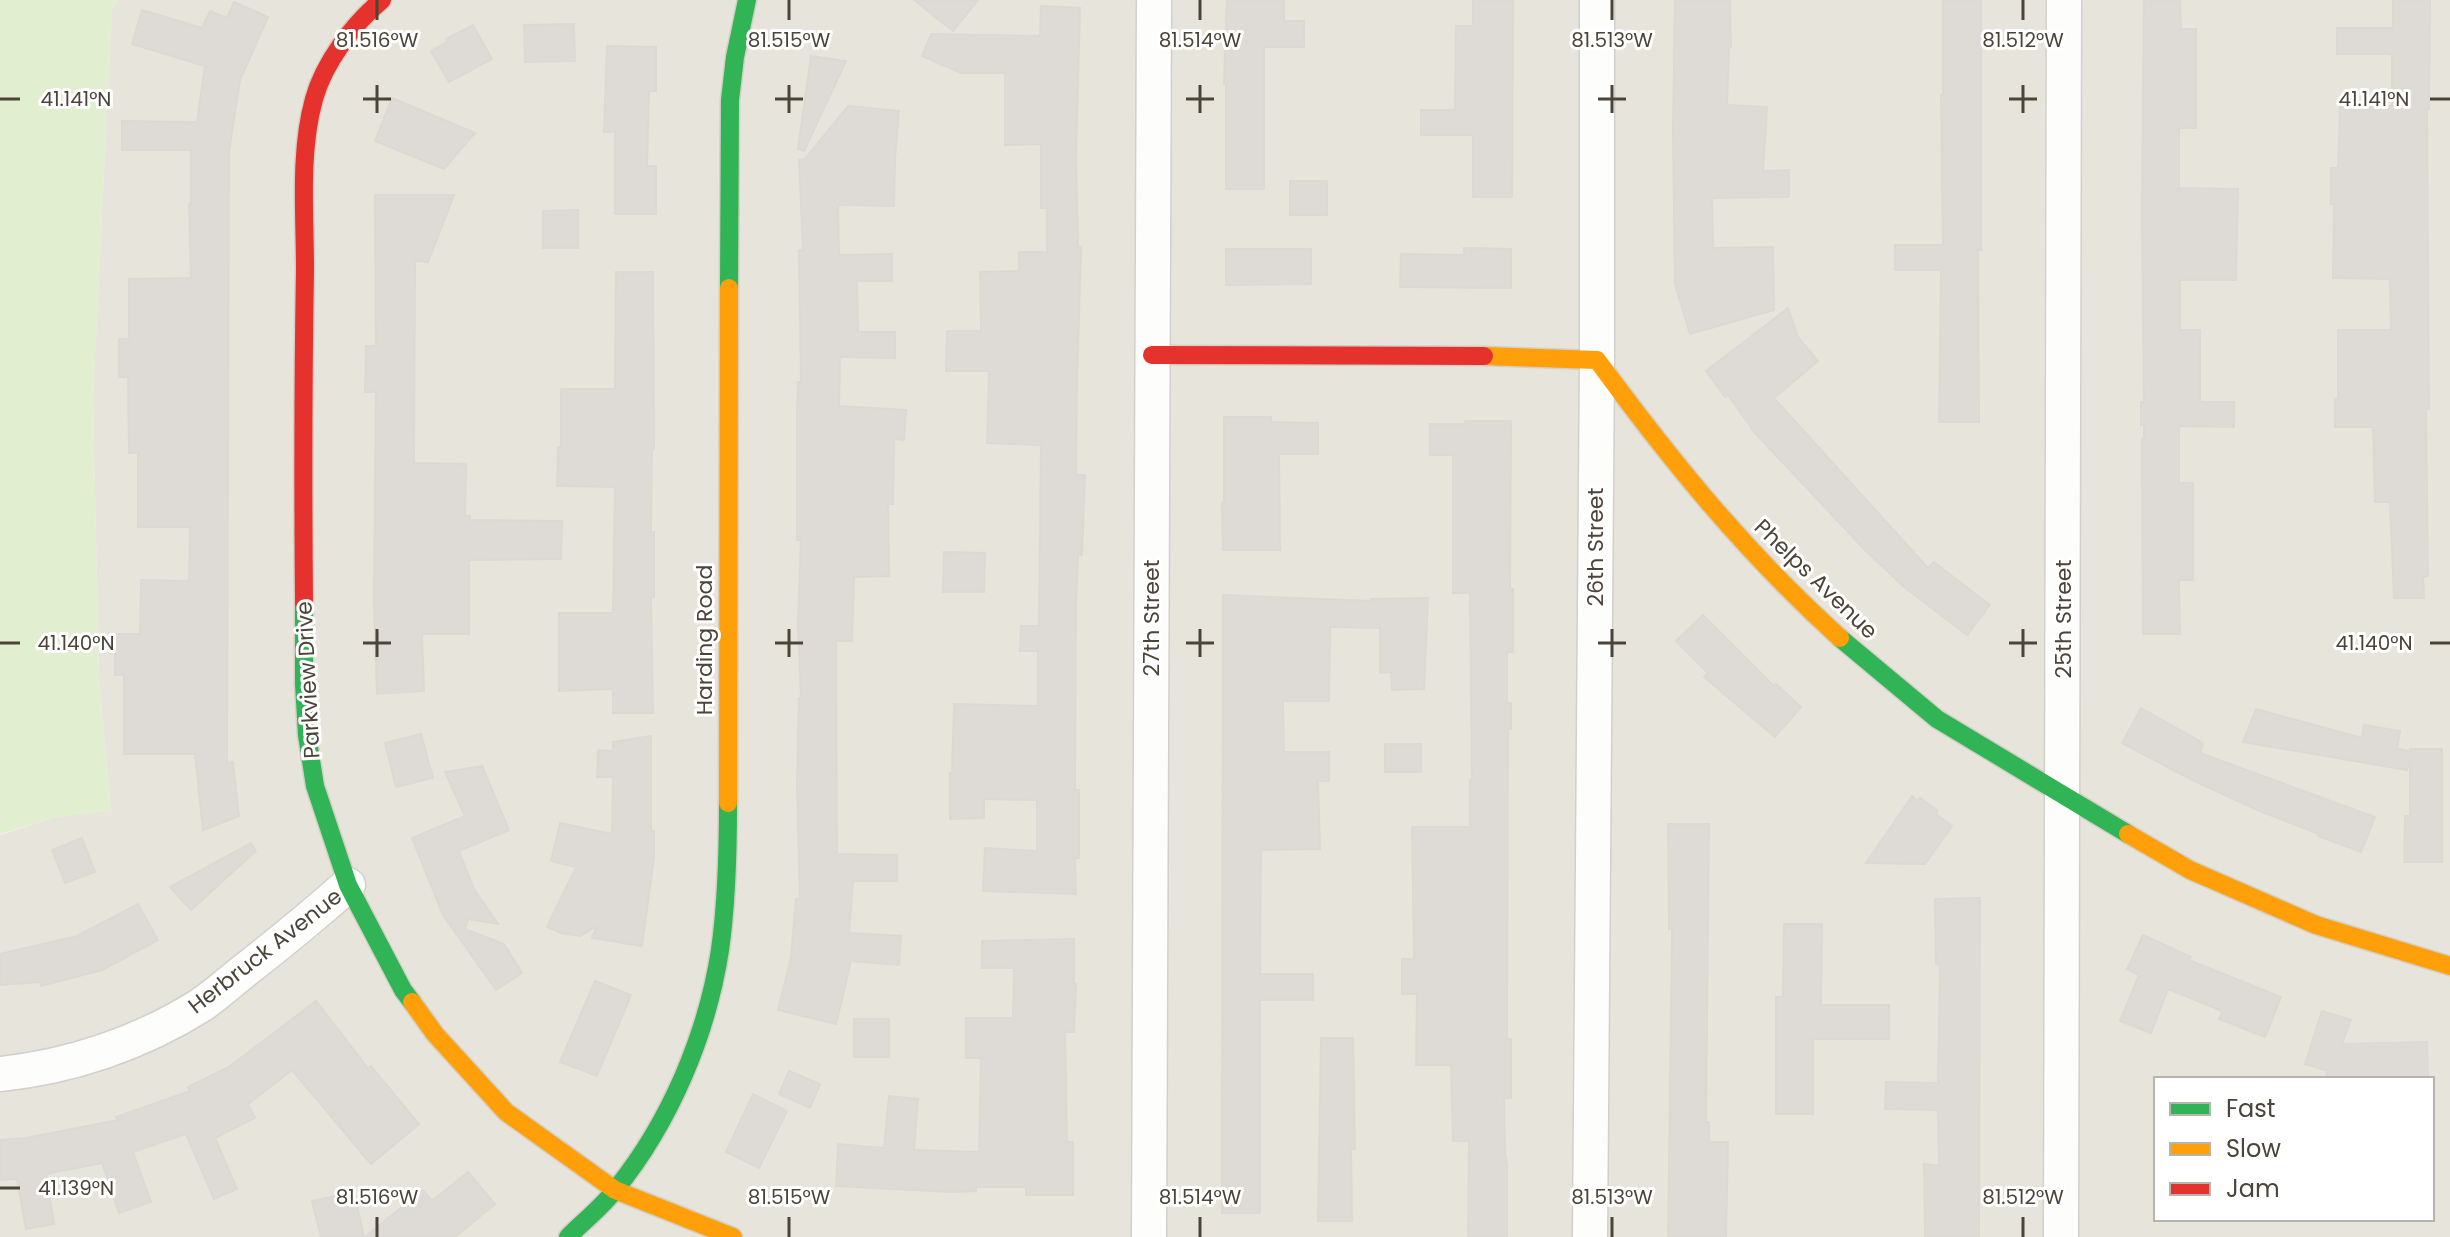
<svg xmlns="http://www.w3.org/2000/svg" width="2450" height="1237" font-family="Poppins,sans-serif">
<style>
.residential{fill:#e7e4dc;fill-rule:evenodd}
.green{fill:#e1eecf}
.building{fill:#dedbd6;stroke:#dcd9d4;stroke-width:2}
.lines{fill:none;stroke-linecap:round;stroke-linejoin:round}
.street-casing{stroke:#d2d0cb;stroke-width:37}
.fast-casing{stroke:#d3cfc5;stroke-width:21}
.slow-casing{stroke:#d3cfc5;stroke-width:21}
.jam-casing{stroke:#d3cfc5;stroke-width:21}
.street{stroke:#fdfdfc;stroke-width:34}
.fast{stroke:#30b455;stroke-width:18}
.slow{stroke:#ff9f0a;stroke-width:18}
.jam{stroke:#e5322d;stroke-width:18}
.ticks{fill:none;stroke:#4b4439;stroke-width:3}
.labels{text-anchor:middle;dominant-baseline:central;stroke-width:6;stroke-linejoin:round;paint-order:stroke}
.street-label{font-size:22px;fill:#4b4439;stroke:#fff}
.ticks-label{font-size:20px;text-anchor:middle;fill:#4b4439;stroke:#fff;stroke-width:6;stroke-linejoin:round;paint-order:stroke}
</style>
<rect width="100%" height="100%" fill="#f4f2ee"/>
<path class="residential" d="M117 0H2450V1237H0V835L56 817 111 810 99 680 93 398 112 10ZM2156 1079H2432V1219H2156Z"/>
<path class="green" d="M0 0H117L112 10 93 398 99 680 111 811 56 817 0 834Z"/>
<path class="building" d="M914 0H978L953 31Z
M1227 0H1284V21H1304V47H1264V189H1226V84H1224Z
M1473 0H1513L1512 197H1473V135H1421V110H1455L1456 26H1473Z
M1675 0H1730L1731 47H1729L1727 105 1767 107 1763 171 1789 170V197L1712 198 1713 248 1773 247 1774 310 1690 334 1675 284 1673 131Z
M1943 0H1981V250H1978L1979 422H1939L1941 270H1895V245H1943L1941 95H1943Z
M2144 0H2180L2181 29H2196V128H2179V188L2238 189 2236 280H2180V330H2200V402H2234V427L2179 426V483H2193V580H2179L2180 634H2143L2142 439H2144V425H2141V402H2144L2142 213Z
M2393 0H2430L2429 109H2427L2429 409H2426L2428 576 2423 577 2424 598H2394L2390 502H2375L2373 427H2335V399H2338V330H2391L2390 279 2333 278 2334 204H2331V168H2338L2340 106H2392V54H2337V28H2393Z
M234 2 268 17 240 80 229 152 227 763 233 762 239 816 203 830 195 754H124V675H115V634H140L141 580 189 581 190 527H138V453H129L128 377H119V339H129V279L191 278 189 204H191V150H122V121L197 122 205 66 132 44 142 10 202 28 210 11 227 18Z
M1041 6 1080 8 1076 156 1078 247H1081L1077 380 1076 475H1085L1082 555H1078L1076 604 1075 790H1079V858H1075L1076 894 983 891 985 848 1037 851V800L984 799V818L950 819V773H952L954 704 1038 706V651H1020L1021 626H1039L1041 445 987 443 989 371H946L947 331H981L980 272 1019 271V252H1047V208H1041V144L1005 145V73H961L922 56 931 34 1040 36Z
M574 24 575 61 525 62 524 25Z
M473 25 492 59 449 82 431 51 447 42 446 39Z
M607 46 656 47V91H649L647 166H656V214H615V132H604Z
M811 56 846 61 804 151 798 149Z
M392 98 475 133 444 169 375 141Z
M848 106 899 111 895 159 894 206 838 205 839 255 892 254V281H857L858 332H895V358L840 357 839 406 906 410 904 440 894 439 893 504H888L889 576 854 577 852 641H836L837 854 897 855V881H853L849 933 901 936 899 965 851 961 836 1024 778 1010 791 958 796 899H800L797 784 799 698H801L798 623 801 540H797V415L798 382H801L799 250H803L799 160 805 159Z
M1290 181H1327V215H1290Z
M375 195H454L428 262 415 261 414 463 466 464 465 516H470V520L562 521 561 559 469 560V634H422L424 691 377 694 374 601 376 392H365L366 346H376Z
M578 210V248H543V211Z
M1464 248 1511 249V288L1400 287 1401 254 1464 255Z
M1226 249H1311V284L1226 285Z
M616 272H653L654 449H652L651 532H654V597H651L653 713H613V689L559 691V613H613L615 487 557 486 558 447H561V389H615Z
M1788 308 1798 337 1818 361 1774 398 1928 568 1934 562 1990 605 1967 635 1903 586 1864 549 1755 433 1728 395 1725 397 1706 371Z
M1224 417H1271V422L1318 423V454H1279L1280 550H1223L1222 503H1224Z
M1465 421H1511L1510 589H1513V652H1507V703H1511V729H1508L1507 1039H1511V1098H1504L1505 1154 1507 1164V1237H1468L1469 1141H1453L1451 1065H1416L1417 994H1402V959H1414L1412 827H1470V780H1472L1470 593H1453V455H1430V424H1465Z
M944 552 985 553 984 592H943Z
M1223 595 1372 601 1371 599 1428 598 1424 689 1392 690 1391 672 1380 673V628L1330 627 1329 701H1283L1284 752H1329V781H1318L1320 849 1261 850 1260 974H1313V1000H1260V1213H1222Z
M1703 615 1774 686 1776 684 1801 707 1775 737 1704 677 1708 673 1676 641Z
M2141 708 2203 743 2200 753 2375 817 2361 852 2318 836 2319 834 2262 812 2192 780 2122 743Z
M2256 709 2362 738 2364 725 2400 731 2397 748 2410 752V749H2442V862H2404L2405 816H2410V757L2407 770 2243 742Z
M421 734 433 778 396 787 385 743Z
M651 736V831H654V857L642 946 592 938 597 926 580 936 561 933 547 927 576 867 551 861 560 823 612 834 613 777H597L598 750 613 751V742Z
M1385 744H1421V772H1385Z
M482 766 509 830 459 851 474 889 498 924 468 919 465 929 504 944 522 973 496 990 443 915 412 838 465 816 445 772Z
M1912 796 1918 801 1920 798 1937 810V815L1952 826 1925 864 1866 863Z
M1668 824H1709L1706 1122H1709V1142H1728L1726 1237H1668L1672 945V929H1669Z
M82 838 95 872 65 883 52 850Z
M251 843 256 851 191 910 170 887Z
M1980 898 1979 1237H1925L1924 1164 1939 1166 1938 1110 1885 1109 1886 1082 1938 1083 1940 965 1936 964 1935 899Z
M138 904 158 940 102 970 41 986 40 982 0 985V954L77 936Z
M1784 924H1822L1821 1005H1889V1039H1813V1114H1776V997H1783Z
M2143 935 2191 957 2189 960 2281 997 2265 1037 2219 1019 2222 1011 2168 989 2151 1033 2120 1021 2139 975 2127 969Z
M1074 939V984H1076L1074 1032H1065L1067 1142H1073V1195H1026V1187H976V1191L952 1192 836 1186 838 1144 884 1148 889 1096 918 1099 914 1150 979 1152 981 1058H966V1018H1013L1014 968H982V941Z
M595 981 631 995 597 1076 560 1062Z
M316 1001 368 1068 371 1066 419 1124 371 1164 292 1070 248 1104 255 1118 215 1138 237 1189 214 1199 186 1134 133 1152 151 1202 119 1213 102 1163 46 1174 54 1224 26 1229 17 1179 0 1180V1140L26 1138 118 1120 116 1117 190 1091 188 1087 229 1067Z
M2322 1011 2351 1020 2342 1044 2427 1042 2428 1079H2325L2328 1071 2305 1064Z
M854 1019H889V1057H854Z
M1321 1038H1353L1355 1149H1351L1352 1221H1318Z
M789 1071 820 1084 810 1108 779 1094Z
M753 1094 787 1111 759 1168 726 1152Z
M468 1172 495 1204 455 1237H365L423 1190 432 1201Z
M354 1192 364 1237H321L312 1201Z"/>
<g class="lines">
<defs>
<path id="street" d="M0 1074C70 1067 141 1043 201 1005 216 995 230 982 244 971 280 943 314 915 348 885
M1149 1237 1154 0
M1590 1237 1597 360V0
M2061 1237 2064 0"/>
<path id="fast" d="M729 288 730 100 735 57 747 0
M304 604V684L307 735 315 786 348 885 403 990 412 1002
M1840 638 1937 719 2128 834
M568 1237C584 1221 602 1207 616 1189 670 1122 707 1035 720 950 727 901 728 851 728 803"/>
<path id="slow" d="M1484 356 1597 360C1672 462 1745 552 1840 638
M728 803 729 288
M2128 834 2190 870 2316 925 2450 966
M412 1002 435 1034 506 1112 615 1190 733 1237"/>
<path id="jam" d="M1152 355 1484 356
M304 604C303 493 303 381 305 269 305 214 299 153 314 99 324 63 353 24 382 0"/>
</defs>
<use href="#street" class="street-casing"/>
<use href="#fast" class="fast-casing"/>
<use href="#slow" class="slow-casing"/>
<use href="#jam" class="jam-casing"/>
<use href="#street" class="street"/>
<use href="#fast" class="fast"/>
<use href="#slow" class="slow"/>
<use href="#jam" class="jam"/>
</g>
<path class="ticks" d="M377 0V20M789 0V20M1200 0V20M1612 0V20M2023 0V20M377 85V113M789 85V113M1200 85V113M1612 85V113M2023 85V113M0 99H20M363 99H391M775 99H803M1186 99H1214M1598 99H1626M2009 99H2037M2430 99H2450M377 629V657M789 629V657M1200 629V657M1612 629V657M2023 629V657M0 643H20M363 643H391M775 643H803M1186 643H1214M1598 643H1626M2009 643H2037M2430 643H2450M0 1188H20M377 1217V1237M789 1217V1237M1200 1217V1237M1612 1217V1237M2023 1217V1237"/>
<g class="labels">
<g class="street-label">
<text transform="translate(1595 547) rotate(-90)">26th Street</text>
<text transform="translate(1816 579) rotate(44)">Phelps Avenue</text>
<text transform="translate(1151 618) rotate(-90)">27th Street</text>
<text transform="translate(2063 619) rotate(-90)">25th Street</text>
<text transform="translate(704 640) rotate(-90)">Harding Road</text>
<text transform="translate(308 680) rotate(-93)">Parkview Drive</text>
<text transform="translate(265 951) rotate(-38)">Herbruck Avenue</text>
</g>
</g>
<g class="ticks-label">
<text x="377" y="47">81.516°W</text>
<text x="789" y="47">81.515°W</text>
<text x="1200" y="47">81.514°W</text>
<text x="1612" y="47">81.513°W</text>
<text x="2023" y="47">81.512°W</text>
<text x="76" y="106">41.141°N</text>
<text x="2374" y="106">41.141°N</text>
<text x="76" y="650">41.140°N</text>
<text x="2374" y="650">41.140°N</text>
<text x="76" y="1195">41.139°N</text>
<text x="377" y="1204">81.516°W</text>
<text x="789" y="1204">81.515°W</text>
<text x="1200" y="1204">81.514°W</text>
<text x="1612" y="1204">81.513°W</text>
<text x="2023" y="1204">81.512°W</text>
</g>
<rect x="2154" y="1077" width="280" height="144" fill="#ffffff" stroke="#b7b4b0" stroke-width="2"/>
<rect x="2170" y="1103" width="40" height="12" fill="#30b455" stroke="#b7b4b0" stroke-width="2"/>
<text x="2226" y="1117" font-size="24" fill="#4b4439">Fast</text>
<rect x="2170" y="1143" width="40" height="12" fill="#ff9f0a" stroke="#b7b4b0" stroke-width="2"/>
<text x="2226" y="1157" font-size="24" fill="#4b4439">Slow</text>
<rect x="2170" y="1183" width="40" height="12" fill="#e5322d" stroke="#b7b4b0" stroke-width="2"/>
<text x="2226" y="1197" font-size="24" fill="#4b4439">Jam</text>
</svg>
